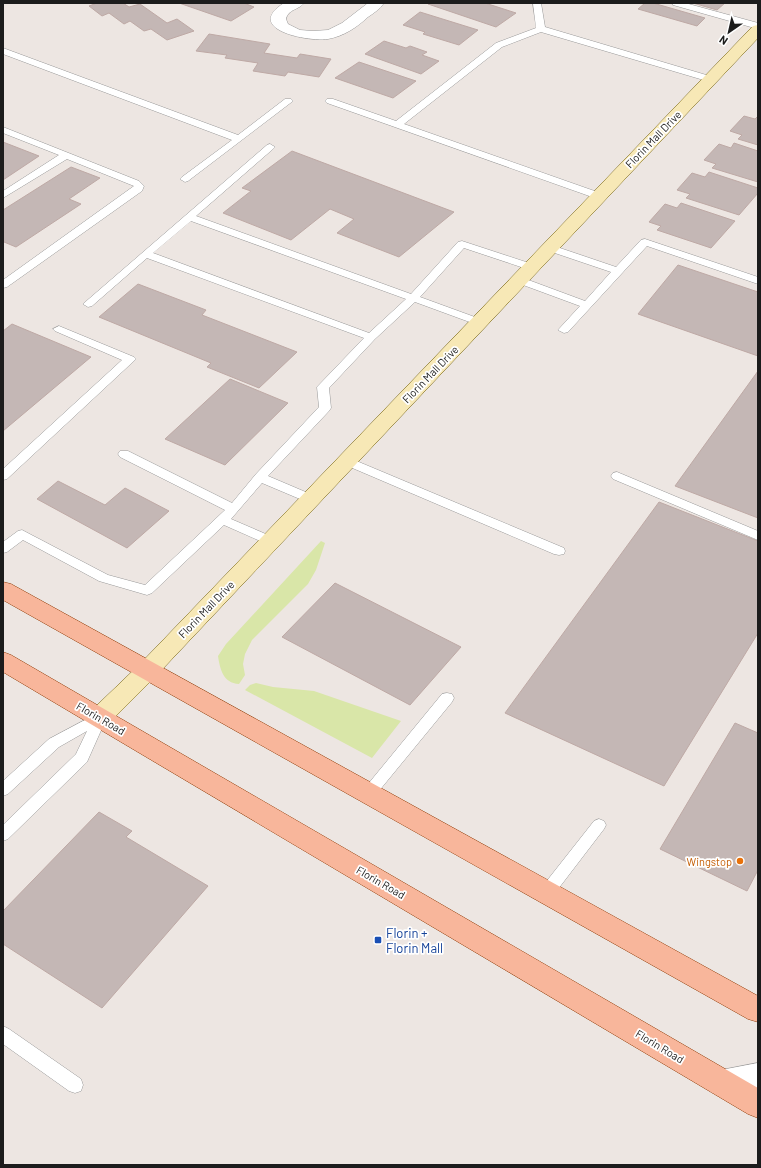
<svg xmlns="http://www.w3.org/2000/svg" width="761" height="1168" font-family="Barlow,sans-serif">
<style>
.grass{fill:#d9e6a8}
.building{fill:#c4b7b5;stroke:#bea9a5}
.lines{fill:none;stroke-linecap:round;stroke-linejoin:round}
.lane-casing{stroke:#999;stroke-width:1}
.street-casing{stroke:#999;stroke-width:1}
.secondary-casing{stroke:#6e5c08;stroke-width:1}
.primary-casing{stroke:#8f3a05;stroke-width:1}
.lane{fill:#fff;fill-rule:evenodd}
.street{fill:#fff;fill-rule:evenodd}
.secondary{fill:#f7e8b6;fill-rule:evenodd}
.primary{fill:#f8b69b;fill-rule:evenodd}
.food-dot{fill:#e8710a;stroke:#fff;stroke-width:1.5}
.transit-dot{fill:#1a4fb4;stroke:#fff;stroke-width:1.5}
.labels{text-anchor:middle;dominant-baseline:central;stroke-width:3.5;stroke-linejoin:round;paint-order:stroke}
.street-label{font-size:11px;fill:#1c1c1c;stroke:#fff}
.food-label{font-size:11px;fill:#c56008;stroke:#fff;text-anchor:end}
.near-transit-label{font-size:13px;fill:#164399;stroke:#fff;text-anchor:start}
</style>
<rect width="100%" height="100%" fill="#ede6e2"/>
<path class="grass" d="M321 541 325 543 316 570 308 584 252 640 245 654 243 664 245 675 239 684C223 683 220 669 218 656L226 644Z
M256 683 273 687 314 691 401 721 372 758 245 690 250 685Z"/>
<path class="building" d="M97 3H123L129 7 140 4 167 23 177 19 194 31 167 40 151 29 144 31 130 21 124 24 109 13 102 16 89 6Z
M179 3H244L254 7 231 21Z
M430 3H485L516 13 496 27 428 4Z
M645 3H653L705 18 697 26 638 9Z
M693 3H725L717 10Z
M420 12 478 30 459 45 423 34 425 32 403 25Z
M209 34 270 44 264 53 297 58 300 54 331 59 319 77 288 72 285 76 253 71 258 63 225 58 227 55 196 51Z
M384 41 406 48 410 46 427 52 422 55 439 61 421 74 365 54Z
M359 62 416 81 393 98 335 78Z
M744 116 755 119 758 116V145L738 139 742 135 730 131Z
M3 142 39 156 3 180Z
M734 143 758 151V182L712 168 716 164 704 160 719 144 731 148Z
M292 151 454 212 399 257 337 233 354 219 330 209 291 240 223 213 251 191 242 188Z
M71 167 100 178 69 199 81 204 16 247 4 242 3 243V210Z
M709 172 758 188V193L739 215 686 198 690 194 677 190 692 173 705 177Z
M681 203 735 221 711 248 657 230 661 226 649 222 665 204 677 208Z
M678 265 758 292V356L638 314Z
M138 284 206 310 202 315 297 352 259 388 207 367 211 363 99 317Z
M12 324 91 357 3 431V331Z
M758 371V518L675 486Z
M230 379 288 403 225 465 165 439Z
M58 481 105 505 125 488 169 511 127 548 37 499Z
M659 502 758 541V633L664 786 505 713Z
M335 583 461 647 410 705 282 637Z
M735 723 758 733V870L747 891 660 849Z
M99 812 132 831 126 837 208 886 102 1008 3 944V911Z"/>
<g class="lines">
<defs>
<path id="lane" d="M533 3H541L545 27 713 77 715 79 713 81H707L541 32 502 47 404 124 603 194 604 196 603 198H595L327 103 325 101 327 99H333L396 121 496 43 536 28Z
M672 3H685L758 23V29L673 5Z
M3 48 238 135 285 99H291L293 101 188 181 185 182 180 179 182 177 232 140 3 54Z
M3 127 139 181 144 186 142 191 7 287 3 288V280L134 186 67 159 3 198V191L59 155 3 133Z
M270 144 275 147 273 149 196 216 411 294 458 242 462 241 535 265 536 267 535 269H527L464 248 420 297 483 320 484 322 483 324H475L415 302 375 339 329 388 331 408 329 411 268 476 315 496 317 499 315 502 311 503 307 502 262 483 231 519 275 538 277 541 275 544 271 545 267 544 224 525 152 593 147 595 99 581 23 540 7 552 3 553V542L18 531 22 530 108 575 145 585 225 510 120 457 118 454 120 451H128L232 503 256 474 319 407 317 387 364 338 147 258 92 306 88 307 83 304 267 145ZM191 221 406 299 369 333 153 253Z
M645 239 758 277V284L647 246 568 332 564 333 558 330 580 306 515 282 514 280 515 278H523L585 301 611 272 546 250 545 248 546 246H554L616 267 641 240Z
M59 326 134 357 136 359 7 479 3 480V469L122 360 55 331 53 329Z
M347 457 564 548 565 551 564 554 559 555 554 554 343 464 341 461 343 458Z
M617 472 758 531V540L613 479 611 476 613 473Z
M447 693 452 694 454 698 452 702 374 797 369 799 364 797 362 793 364 789 442 694Z
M100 712 105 713 107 717 87 762 8 839 3 841V825L76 754 87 731 59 747 8 794 3 796V781L49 739Z
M599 819 604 821 606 825 604 829 552 897 547 899 542 897 539 892 542 887 594 821Z
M3 1026 9 1029 81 1079 83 1085 81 1091 75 1093 69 1091 3 1044Z"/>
<path id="street" d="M284 3H304C299 10 288 9 286 19L288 24 300 30 313 31 328 30 342 23 368 3H384C380 9 374 13 368 17 356 28 344 36 328 39 307 42 243 29 284 3Z
M758 1063V1089L721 1096 711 1092 707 1083 711 1074 721 1070Z"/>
<path id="secondary" d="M758 25V38L156 676 108 724 100 726 92 724 88 717 92 710 140 664 753 26Z"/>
<path id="primary" d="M3 582 11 584 758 996V1022L748 1019 3 600Z
M3 652 11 655 758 1088V1118L748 1114 3 672Z"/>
</defs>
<use href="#lane" class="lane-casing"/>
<use href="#street" class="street-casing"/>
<use href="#secondary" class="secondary-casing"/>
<use href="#primary" class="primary-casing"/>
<use href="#lane" class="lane"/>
<use href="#street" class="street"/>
<use href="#secondary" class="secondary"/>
<use href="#primary" class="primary"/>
</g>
<circle class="food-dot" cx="740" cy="861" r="4"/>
<rect class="transit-dot" x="374" y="936" width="8" height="8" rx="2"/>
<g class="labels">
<g class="street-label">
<text transform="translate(653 139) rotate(-46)">Florin Mall Drive</text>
<text transform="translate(430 374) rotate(-46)">Florin Mall Drive</text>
<text transform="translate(206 609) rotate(-46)">Florin Mall Drive</text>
<text transform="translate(101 718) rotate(30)">Florin Road</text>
<text transform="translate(381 882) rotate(30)">Florin Road</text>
<text transform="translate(660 1046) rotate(31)">Florin Road</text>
</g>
<g class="food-label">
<text x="732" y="861">Wingstop</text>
</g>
<g class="near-transit-label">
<text x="386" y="933">Florin +<tspan x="386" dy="15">Florin Mall</tspan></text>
</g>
</g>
<rect width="761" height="1168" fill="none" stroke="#1c1c1c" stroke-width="8"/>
<g transform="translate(729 32) rotate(214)" stroke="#ffffff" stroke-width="3" paint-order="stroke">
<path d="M0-3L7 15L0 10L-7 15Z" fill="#1c1c1c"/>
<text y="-6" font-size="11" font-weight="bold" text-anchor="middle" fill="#1c1c1c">N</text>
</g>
</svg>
